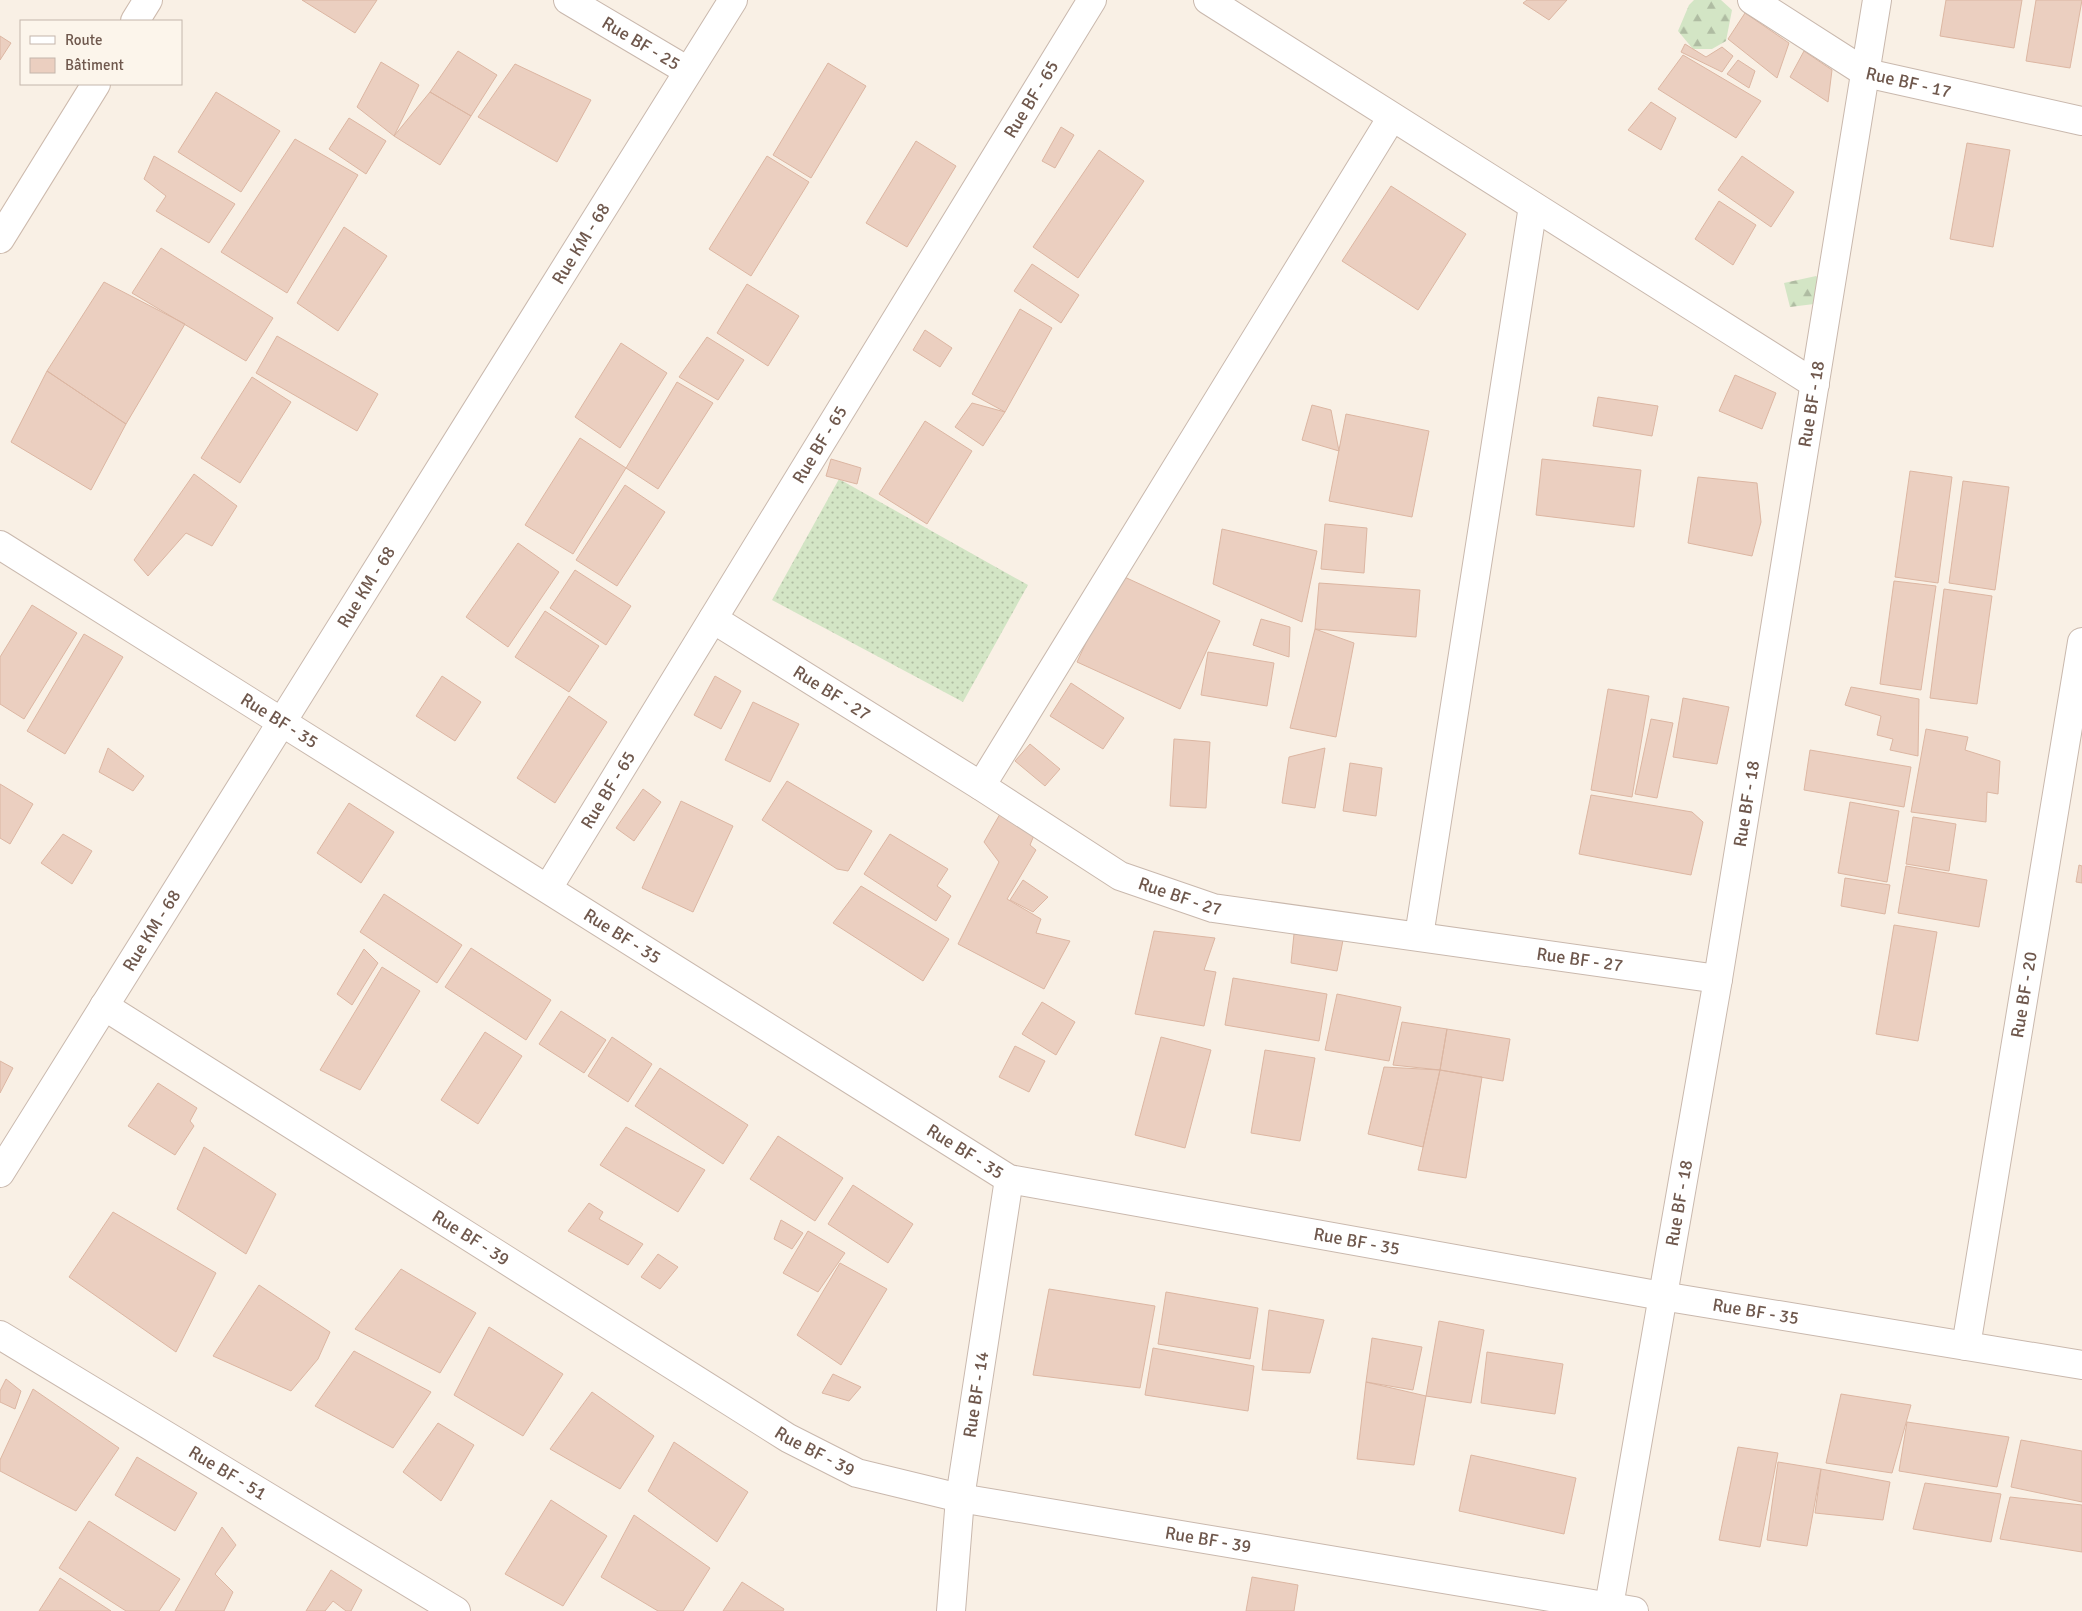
<svg xmlns="http://www.w3.org/2000/svg" width="2082" height="1611" font-family="Signika,sans-serif">
<style>
.grass{fill:url(#grass-dots)}
.forest{fill:url(#forest-firs)}
.building{fill:#ebcfc0;stroke:#dcb6a2}
.lines{fill:none;stroke-linecap:round;stroke-linejoin:round}
.street-casing{stroke:#c9b8ad;stroke-width:30}
.secondary-casing{stroke:#cdbaad;stroke-width:30}
.street{stroke:#fff;stroke-width:28}
.secondary{stroke:#fff;stroke-width:28}
.labels{text-anchor:middle;dominant-baseline:central;stroke-width:5;stroke-linejoin:round;paint-order:stroke}
.street-label{font-size:18px;fill:#6f584d;stroke:#fcf5eb}
</style>
<defs>
<pattern id="grass-dots" width="8" height="8" patternUnits="userSpaceOnUse" patternTransform="scale(1.25)"><rect width="8" height="8" fill="#d3e5c5"/><path d="M2 2h.1M6 6h.1" fill="none" stroke="#afbca2" stroke-width="1.8" stroke-linecap="round"/></pattern>
<pattern id="forest-firs" width="22" height="20" patternUnits="userSpaceOnUse" patternTransform="scale(1.25)"><rect width="22" height="20" fill="#d3e5c5"/><path d="M5 1l3.5 6h-7zM16 11l3.5 6h-7z" fill="#afbca2"/></pattern>
</defs>
<rect width="100%" height="100%" fill="#f9f0e5"/>
<path class="grass" d="M839 479 1028 585 963 702 772 600Z"/>
<path class="forest" d="M1694 0H1721L1732 10 1726 41 1712 49H1693L1678 31 1689 5Z
M1816 276 1828 287 1822 303 1790 307 1784 283Z"/>
<path class="building" d="M302 0H377L355 33Z
M1527 0H1567L1549 20 1523 3Z
M1946 0H2022L2014 48 1940 36Z
M2036 0H2082L2070 68 2026 61Z
M1745 13 1789 43 1777 78 1728 39Z
M0 36 11 43 0 60Z
M1685 44 1706 57 1722 47 1733 56 1722 72 1681 52Z
M458 51 497 75 471 116 430 92Z
M1804 51 1832 70 1828 102 1790 77Z
M1683 55 1761 101 1736 138 1658 89Z
M1738 60 1755 71 1749 88 1727 74Z
M381 62 419 85 394 136 357 107Z
M828 63 866 86 811 178 773 155Z
M515 64 591 100 557 162 478 117Z
M216 92 280 131 241 192 178 152Z
M430 92 471 116 440 165 394 136Z
M1651 102 1676 118 1661 150 1628 130Z
M349 118 386 141 366 174 329 149Z
M1061 127 1074 135 1055 168 1042 161Z
M295 139 358 175 287 293 221 252Z
M916 141 956 166 907 247 866 223Z
M1967 143 2010 150 1993 247 1950 239Z
M1099 150 1144 181 1078 278 1033 247Z
M154 156 235 204 209 243 156 211 166 196 144 179Z
M767 156 809 182 751 276 709 249Z
M1742 156 1794 192 1771 227 1718 190Z
M1391 186 1466 234 1418 310 1342 261Z
M1719 201 1756 225 1733 265 1695 239Z
M344 227 387 256 338 331 297 303Z
M161 248 273 318 246 361 132 293Z
M1032 264 1079 295 1061 323 1014 291Z
M104 282 185 324 126 424 47 371Z
M747 284 799 316 768 366 717 333Z
M1020 309 1052 328 1005 412 972 394Z
M925 330 952 348 940 367 913 350Z
M277 336 378 394 357 431 256 373Z
M707 337 744 360 718 400 679 377Z
M621 343 667 373 620 448 575 417Z
M47 371 126 424 91 490 11 442Z
M1735 375 1776 393 1762 429 1719 411Z
M252 377 291 402 240 483 201 458Z
M677 382 713 403 658 489 626 468Z
M1598 397 1658 406 1652 436 1593 426Z
M972 403 1005 412 983 446 955 427Z
M1312 405 1331 410 1339 451 1302 440Z
M1346 414 1429 431 1412 517 1329 501Z
M925 421 972 451 927 524 879 494Z
M580 438 626 468 573 554 525 525Z
M831 459 861 468 857 484 826 476Z
M1542 459 1641 470 1634 527 1536 515Z
M1910 471 1952 477 1938 583 1895 577Z
M194 474 237 506 212 546 186 533 148 576 134 560Z
M1698 477 1757 483 1761 522 1752 556 1688 543Z
M1963 481 2009 487 1995 590 1949 583Z
M625 485 665 512 617 586 576 560Z
M1325 524 1367 528 1364 573 1321 569Z
M1222 529 1317 551 1302 622 1213 584Z
M518 543 559 572 508 647 466 617Z
M575 570 631 606 606 645 550 608Z
M1118 574 1220 621 1180 709 1077 662Z
M1894 581 1936 586 1921 690 1880 684Z
M1319 583 1420 590 1416 637 1315 629Z
M1944 589 1992 596 1977 704 1930 698Z
M32 605 77 633 24 719 0 704V657Z
M545 611 599 646 569 692 515 657Z
M1261 619 1290 627 1289 657 1253 645Z
M1315 629 1354 643 1336 737 1290 728Z
M84 634 123 657 65 754 27 731Z
M1208 652 1274 663 1267 706 1201 695Z
M442 676 481 702 455 741 416 716Z
M715 676 741 691 721 729 694 715Z
M1071 683 1124 718 1103 749 1050 716Z
M1851 687 1919 699 1918 756 1890 750 1893 739 1877 735 1881 716 1845 705Z
M1608 689 1649 696 1632 797 1591 790Z
M569 696 607 722 555 803 517 778Z
M1683 698 1729 707 1717 764 1673 757Z
M753 702 799 724 770 782 725 760Z
M1651 719 1673 723 1657 798 1635 794Z
M1926 729 1968 737 1965 750 2000 761 1998 794 1987 792 1986 822 1911 812Z
M1174 739 1210 742 1206 808 1170 806Z
M1030 744 1060 769 1045 786 1015 761Z
M108 748 144 776 133 791 99 772Z
M1325 748 1315 808 1282 803 1289 757Z
M1810 750 1911 767 1904 807 1804 790Z
M1350 763 1382 768 1376 816 1343 811Z
M787 781 872 831 848 871 837 869 762 820Z
M0 784 33 804 10 844 0 838Z
M643 789 661 802 634 841 616 828Z
M1591 795 1692 812 1703 822 1691 875 1579 854Z
M681 801 733 826 693 912 642 888Z
M1850 802 1899 811 1887 882 1838 873Z
M349 803 394 832 361 883 317 853Z
M1004 807 1037 828 1030 845 1036 850 1007 899 1041 919 1036 933 1070 941 1044 989 958 944 999 862 984 842Z
M1913 817 1956 824 1949 871 1906 864Z
M63 834 92 851 72 884 41 863Z
M890 834 948 869 937 886 951 896 936 921 864 874Z
M2079 865 2082 866V883L2076 882Z
M1906 866 1987 880 1979 927 1898 913Z
M1845 878 1890 885 1885 914 1841 906Z
M1023 880 1048 897 1033 912 1010 900Z
M861 886 949 939 923 981 833 923Z
M384 894 462 945 437 983 360 932Z
M1894 925 1937 932 1918 1041 1876 1034Z
M1154 931 1215 938 1204 970 1216 972 1204 1026 1135 1014Z
M1294 934 1343 940 1337 971 1291 963Z
M471 948 551 1000 526 1040 445 987Z
M364 949 378 963 352 1005 337 994Z
M382 967 420 991 360 1090 320 1070Z
M1233 978 1327 994 1319 1041 1225 1025Z
M1337 994 1401 1007 1389 1061 1325 1050Z
M1042 1002 1075 1022 1056 1055 1022 1034Z
M561 1011 606 1040 584 1073 539 1044Z
M1402 1022 1447 1029 1440 1070 1393 1065Z
M1447 1029 1510 1039 1503 1081 1440 1070Z
M485 1032 522 1056 478 1124 441 1100Z
M612 1037 652 1064 628 1102 588 1076Z
M1161 1037 1211 1050 1185 1148 1135 1135Z
M1015 1046 1045 1061 1029 1092 999 1077Z
M1265 1050 1315 1058 1300 1141 1251 1133Z
M0 1061 13 1068 0 1093Z
M1384 1067 1440 1070 1423 1147 1368 1134Z
M660 1068 748 1125 723 1164 635 1106Z
M1440 1070 1482 1077 1466 1178 1418 1170Z
M158 1083 197 1108 190 1121 194 1126 175 1155 128 1126Z
M626 1127 705 1170 678 1212 600 1165Z
M778 1136 843 1178 815 1221 750 1179Z
M204 1147 276 1194 246 1254 177 1209Z
M853 1185 913 1224 888 1263 828 1224Z
M589 1203 603 1212 599 1219 643 1244 628 1265 568 1231Z
M113 1212 216 1273 176 1352 69 1277Z
M781 1220 803 1233 792 1249 774 1239Z
M808 1231 845 1253 818 1292 783 1273Z
M658 1254 678 1267 660 1289 641 1277Z
M840 1263 887 1289 841 1365 797 1335Z
M401 1269 476 1313 440 1373 355 1329Z
M259 1285 330 1332 318 1359 291 1391 213 1356Z
M1049 1289 1155 1306 1140 1388 1033 1375Z
M1166 1292 1258 1308 1250 1359 1158 1344Z
M1269 1310 1324 1320 1310 1373 1262 1370Z
M1439 1321 1484 1330 1471 1403 1426 1396Z
M489 1327 563 1374 523 1436 454 1395Z
M1372 1338 1422 1347 1413 1390 1366 1382Z
M1153 1348 1254 1366 1248 1411 1145 1395Z
M354 1351 431 1392 393 1448 315 1406Z
M1487 1352 1563 1364 1555 1414 1481 1403Z
M833 1374 861 1387 849 1401 822 1393Z
M6 1379 21 1391 15 1409 0 1402V1391Z
M1366 1382 1426 1396 1414 1465 1357 1459Z
M33 1389 119 1448 76 1511 0 1471V1460Z
M592 1392 654 1436 620 1489 550 1449Z
M1841 1394 1911 1405 1892 1473 1826 1463Z
M1907 1422 2009 1437 1997 1487 1899 1471Z
M438 1423 474 1445 441 1501 403 1472Z
M2021 1440 2082 1451V1502L2011 1487Z
M674 1442 748 1492 717 1542 648 1491Z
M1738 1447 1778 1453 1760 1547 1719 1540Z
M1471 1455 1576 1478 1564 1534 1459 1511Z
M137 1457 197 1493 175 1531 115 1495Z
M1778 1462 1821 1469 1807 1546 1767 1540Z
M1821 1469 1890 1482 1883 1520 1815 1513Z
M1925 1483 2001 1494 1991 1542 1913 1529Z
M2010 1497 2082 1505V1552L2000 1539Z
M551 1500 607 1536 563 1606 505 1574Z
M634 1515 710 1568 683 1611H658L601 1577Z
M89 1521 180 1579 159 1611H126L59 1568Z
M222 1527 236 1545 215 1574 233 1592 224 1611H175Z
M331 1570 362 1590 351 1611H346L333 1601 325 1611H306Z
M1252 1577 1298 1585 1294 1611H1246Z
M60 1578 111 1611H39Z
M742 1582 784 1609 783 1611H723Z"/>
<g class="lines">
<defs>
<g id="street">
<path id="s1" d="M568 0 688 71"/>
<path d="M1208 0 1815 384"/>
<path id="s2" d="M1752 0 1866 73 2082 121"/>
<path id="s3" d="M0 545 1009 1179 1662 1296 2082 1365"/>
<path id="s4" d="M713 619 981 786 1120 876 1213 908 1718 979"/>
<path d="M981 786 1392 117"/>
<path id="s5" d="M548 888 1092 0"/>
<path d="M1419 936 1533 206"/>
<path id="s6" d="M104 1006 788 1438 857 1473 960 1498 1634 1611"/>
<path id="s7" d="M0 1173 733 0"/>
<path id="s8" d="M0 1335 456 1611"/>
<path id="s9" d="M1966 1346 2082 642"/>
<path id="s10" d="M1609 1606 1718 979 1877 0"/>
<path id="s11" d="M951 1611 960 1498 1009 1179"/>
</g>
<path id="secondary" d="M135 21 148 0
M0 239 96 84"/>
</defs>
<use href="#street" class="street-casing"/>
<use href="#secondary" class="secondary-casing"/>
<use href="#street" class="street"/>
<use href="#secondary" class="secondary"/>
</g>
<g class="labels">
<g class="street-label">
<text stroke="none"><textPath href="#s1" startOffset="85">Rue BF - 25</textPath></text>
<text stroke="none"><textPath href="#s2" startOffset="179">Rue BF - 17</textPath></text>
<text stroke="none"><textPath href="#s5" startOffset="925">Rue BF - 65</textPath></text>
<text stroke="none"><textPath href="#s7" startOffset="1096">Rue KM - 68</textPath></text>
<text stroke="none"><textPath href="#s10" startOffset="1219">Rue BF - 18</textPath></text>
<text stroke="none"><textPath href="#s5" startOffset="520">Rue BF - 65</textPath></text>
<text stroke="none"><textPath href="#s7" startOffset="691">Rue KM - 68</textPath></text>
<text stroke="none"><textPath href="#s4" startOffset="140">Rue BF - 27</textPath></text>
<text stroke="none"><textPath href="#s3" startOffset="330">Rue BF - 35</textPath></text>
<text stroke="none"><textPath href="#s5" startOffset="115">Rue BF - 65</textPath></text>
<text stroke="none"><textPath href="#s10" startOffset="814">Rue BF - 18</textPath></text>
<text stroke="none"><textPath href="#s4" startOffset="545">Rue BF - 27</textPath></text>
<text stroke="none"><textPath href="#s7" startOffset="286">Rue KM - 68</textPath></text>
<text stroke="none"><textPath href="#s3" startOffset="735">Rue BF - 35</textPath></text>
<text stroke="none"><textPath href="#s4" startOffset="950">Rue BF - 27</textPath></text>
<text stroke="none"><textPath href="#s9" startOffset="356">Rue BF - 20</textPath></text>
<text stroke="none"><textPath href="#s3" startOffset="1140">Rue BF - 35</textPath></text>
<text stroke="none"><textPath href="#s10" startOffset="409">Rue BF - 18</textPath></text>
<text stroke="none"><textPath href="#s6" startOffset="434">Rue BF - 39</textPath></text>
<text stroke="none"><textPath href="#s3" startOffset="1545">Rue BF - 35</textPath></text>
<text stroke="none"><textPath href="#s3" startOffset="1950">Rue BF - 35</textPath></text>
<text stroke="none"><textPath href="#s11" startOffset="218">Rue BF - 14</textPath></text>
<text stroke="none"><textPath href="#s6" startOffset="839">Rue BF - 39</textPath></text>
<text stroke="none"><textPath href="#s8" startOffset="266">Rue BF - 51</textPath></text>
<text stroke="none"><textPath href="#s6" startOffset="1244">Rue BF - 39</textPath></text>
</g>
</g>
<rect x="20" y="20" width="162" height="65" fill="#fcf5eb" stroke="#c4b6ac"/>
<rect x="30" y="36" width="25" height="8" fill="#ffffff" stroke="#c4b6ac"/>
<text x="65" y="45" font-size="15" fill="#6f584d">Route</text>
<rect x="30" y="58" width="25" height="15" fill="#ebcfc0" stroke="#c4b6ac"/>
<text x="65" y="70" font-size="15" fill="#6f584d">Bâtiment</text>
</svg>
